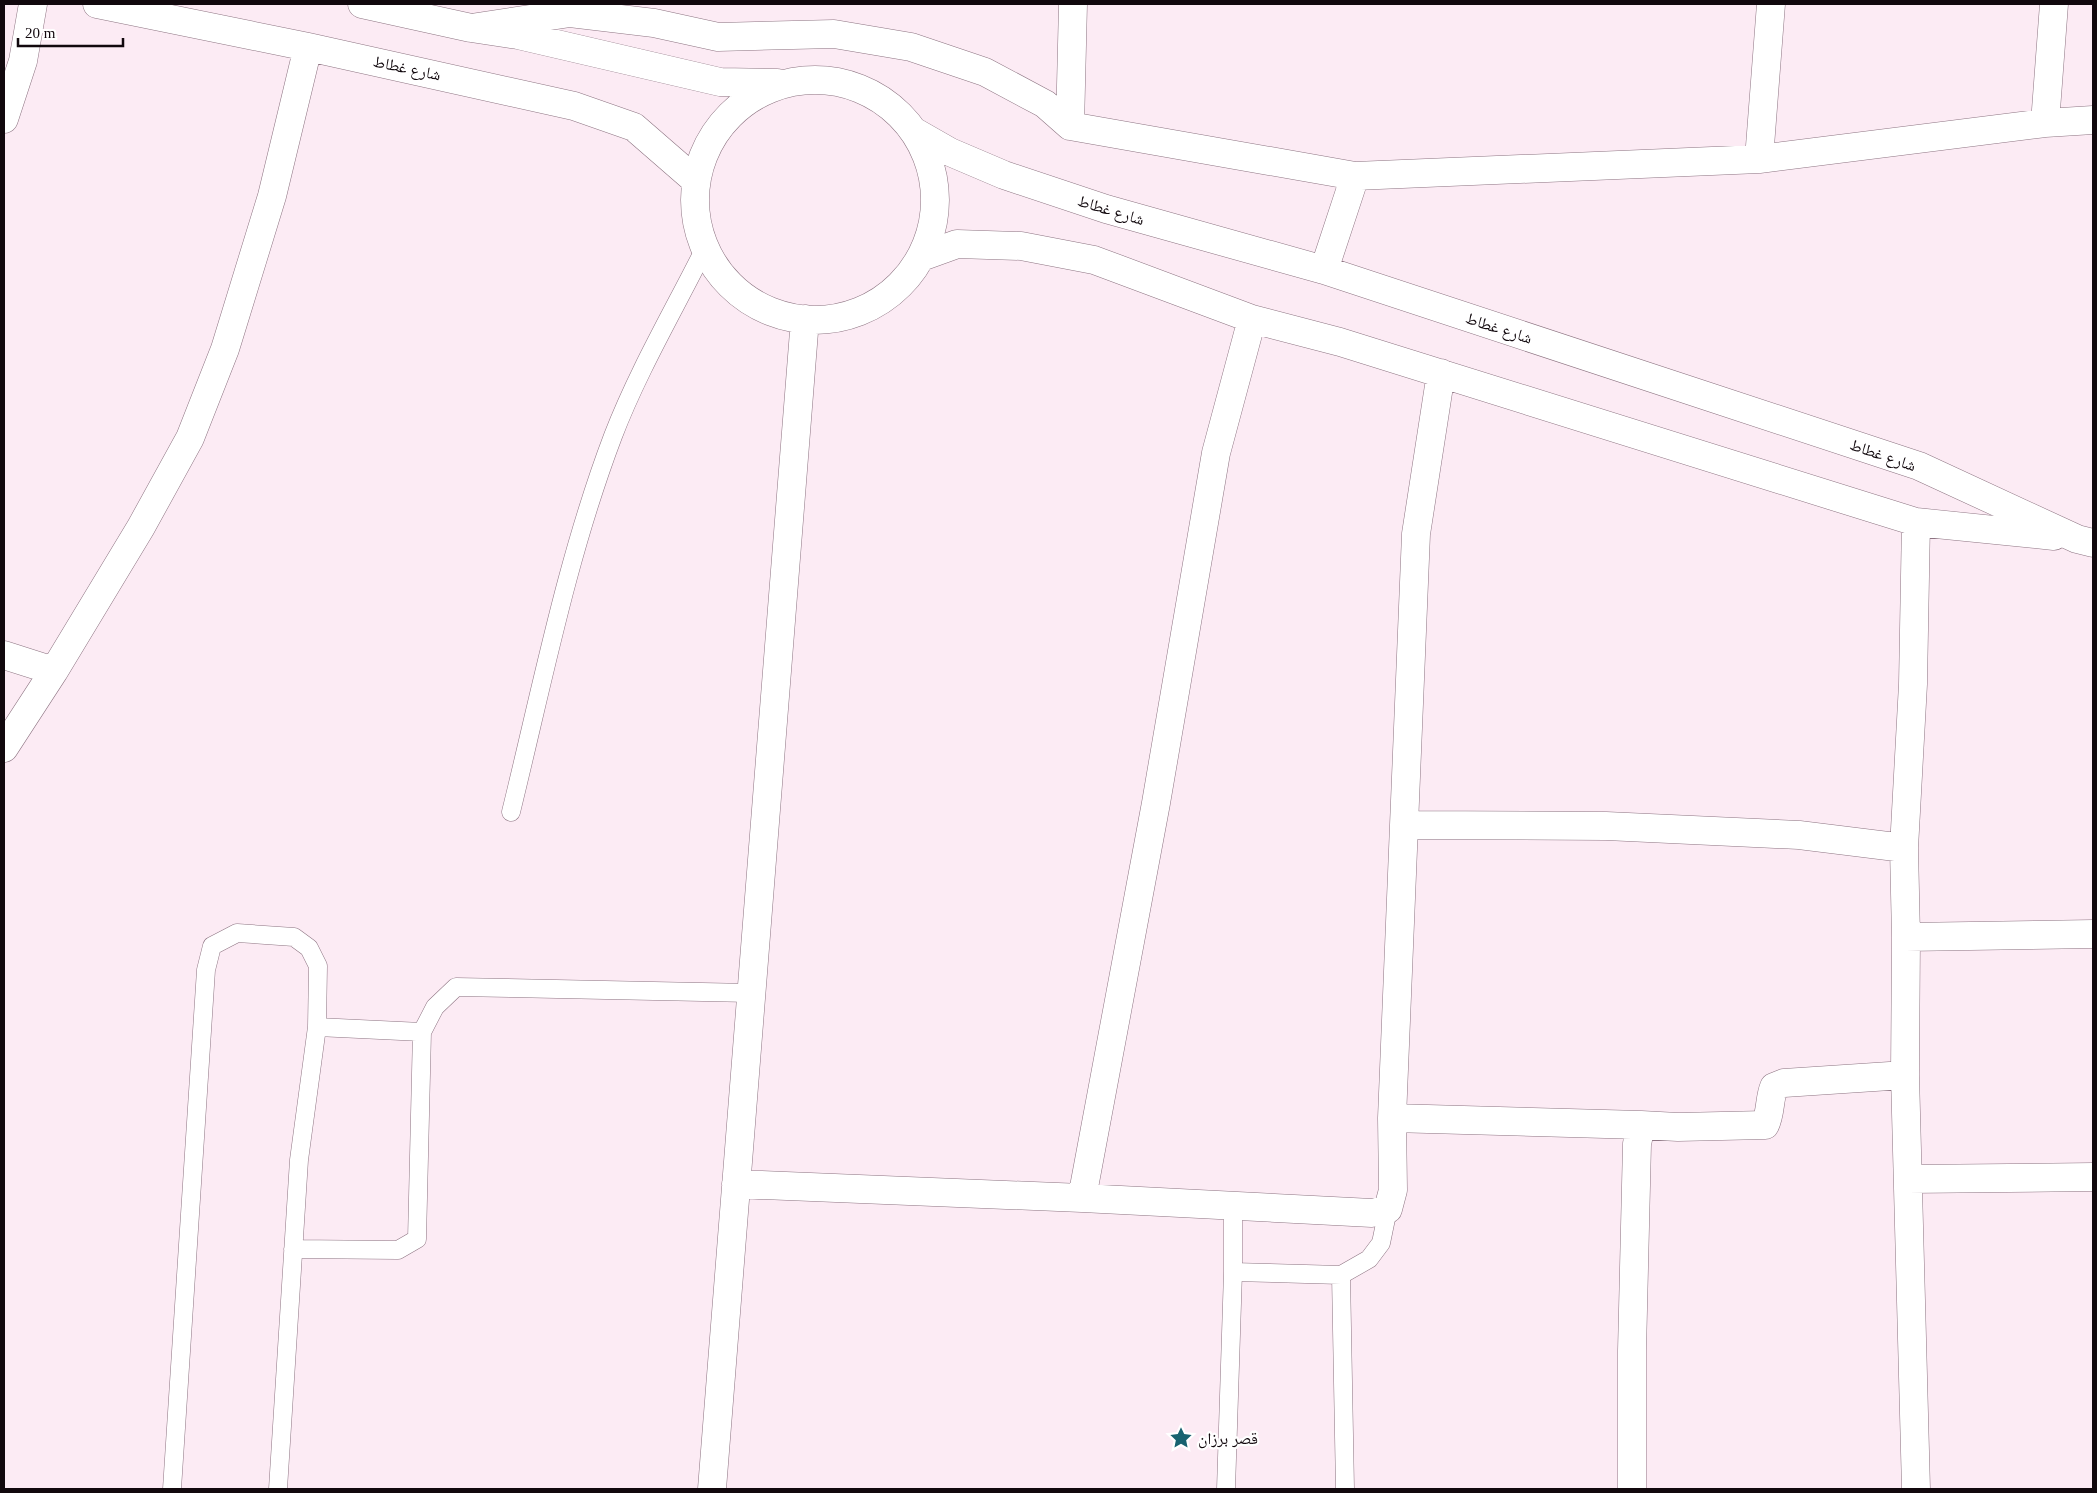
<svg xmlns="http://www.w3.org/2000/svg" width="2097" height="1493" font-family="'Times New Roman','Noto Naskh Arabic',serif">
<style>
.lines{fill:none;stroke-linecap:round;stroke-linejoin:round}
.lane-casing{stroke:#8d7482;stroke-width:19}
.street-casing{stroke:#8d7482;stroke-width:29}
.lane{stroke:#fff;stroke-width:18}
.street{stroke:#fff;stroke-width:28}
.labels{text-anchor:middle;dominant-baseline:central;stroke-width:4.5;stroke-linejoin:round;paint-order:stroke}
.street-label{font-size:16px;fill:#11080d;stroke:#fff}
.poi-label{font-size:16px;fill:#11080d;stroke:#fff;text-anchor:start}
</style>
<rect width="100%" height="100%" fill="#fcebf4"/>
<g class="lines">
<defs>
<path id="lane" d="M511 812C542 686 567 557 613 436 638 371 674 310 705 248
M317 1027 422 1032
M293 1249 398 1250 417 1239 422 1032 435 1007 456 987 751 993
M1233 1272 1341 1275 1369 1259 1381 1243 1388 1209
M1341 1275 1345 1489
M172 1489 206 970 212 946 237 933 294 937 309 948 318 966 317 1027 299 1160 278 1489
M1226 1489 1233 1272V1206"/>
<path id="street" d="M97 4 308 47 574 106 634 127 695 180
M362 4 471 28 518 35 720 82 777 83
M471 28 570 13 654 23 718 37 834 34 911 47 985 72 1045 104 1070 126 1355 176 1759 159 2045 123 2093 120
M695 200a120 120 0 1 1 240 0a120 120 0 1 1-240 0Z
M4 119 23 61 33 4
M2045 123 2054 4
M1070 126 1073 4
M915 132 950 152 1004 175 1106 209 1324 270 1919 466 2077 539 2093 543
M1759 159 1771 4
M921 257 957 244 1021 246 1094 260 1252 319 1340 342 1916 522 2054 536
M1324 270 1355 176
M1441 373 1416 534 1404 825 1606 826 1799 835 1904 848
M1916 522 1913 684 1904 848 1906 937 1905 1075 1916 1489
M4 655 54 671
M4 748 54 671 141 527 190 438 225 349 272 196 308 47
M1906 937 2093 934
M1392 1118 1641 1125
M1908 1179 2093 1177
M736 1184 1082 1198 1372 1213 1388 1209 1393 1190 1392 1118 1404 825
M1082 1198 1156 803 1216 453 1252 319
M712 1489 805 319
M1632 1489V1351L1637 1144 1641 1125 1678 1127 1765 1125C1771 1113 1769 1099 1774 1087L1784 1083 1905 1075"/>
</defs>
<use href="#lane" class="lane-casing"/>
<use href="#street" class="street-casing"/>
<use href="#lane" class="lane"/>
<use href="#street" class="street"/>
</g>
<defs>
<symbol id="sight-bare" viewBox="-9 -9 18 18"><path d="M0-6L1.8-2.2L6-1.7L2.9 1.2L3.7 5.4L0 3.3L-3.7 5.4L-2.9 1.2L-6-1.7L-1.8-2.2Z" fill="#186270" stroke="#fff" stroke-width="2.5" paint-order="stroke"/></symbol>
</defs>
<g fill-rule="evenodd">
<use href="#sight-bare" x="1165" y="1422" width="32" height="32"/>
</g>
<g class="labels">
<g class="street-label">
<text transform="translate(407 68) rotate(12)">شارع غطاط</text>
<text transform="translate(1111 210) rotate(17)">شارع غطاط</text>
<text transform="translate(1499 328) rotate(18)">شارع غطاط</text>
<text transform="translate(1883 455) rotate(19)">شارع غطاط</text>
</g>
<g class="poi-label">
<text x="1198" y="1438">قصر برزان</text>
</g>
</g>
<rect width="2097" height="1493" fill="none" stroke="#11080d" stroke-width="10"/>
<path d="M18 38v8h105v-8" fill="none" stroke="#11080d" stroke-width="2.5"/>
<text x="25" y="38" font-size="15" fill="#11080d" stroke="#ffffff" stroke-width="4" paint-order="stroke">20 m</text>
</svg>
